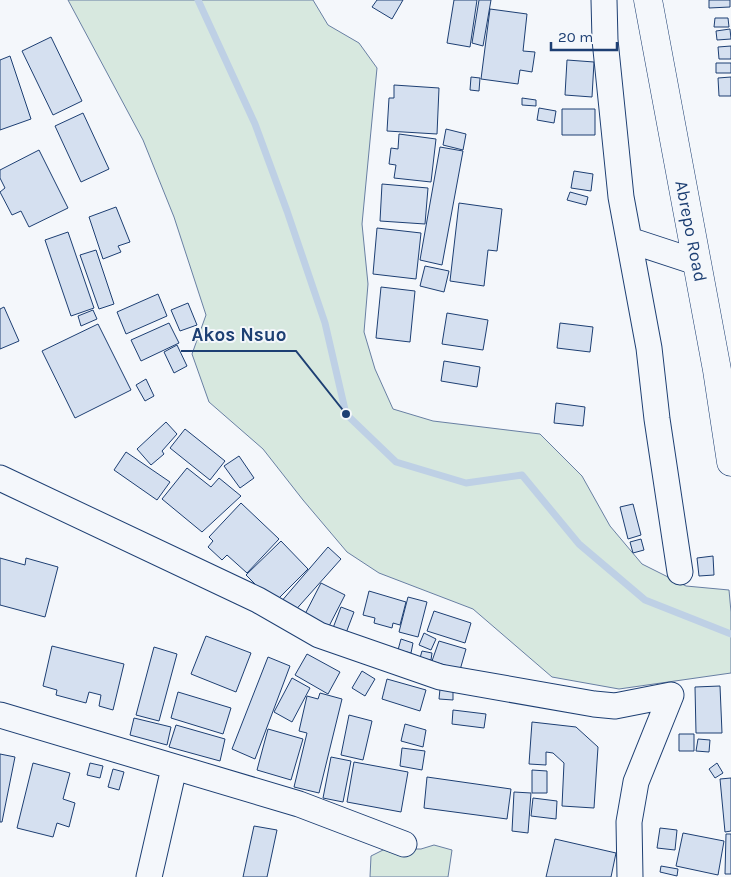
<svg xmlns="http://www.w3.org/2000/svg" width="731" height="877" font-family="Karla,sans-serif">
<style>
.green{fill:#d7e8df;stroke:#687fa3}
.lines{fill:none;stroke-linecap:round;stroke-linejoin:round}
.stream{stroke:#bed0e5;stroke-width:7}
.building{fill:#d5e0f0;stroke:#1d3f73}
.minor-casing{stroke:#1d3f73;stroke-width:27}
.major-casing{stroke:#1d3f73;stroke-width:29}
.minor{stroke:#f4f7fb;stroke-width:25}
.major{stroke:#f4f7fb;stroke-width:28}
.labels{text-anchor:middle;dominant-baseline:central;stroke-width:4;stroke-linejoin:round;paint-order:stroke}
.street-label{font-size:18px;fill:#1d3f73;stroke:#f4f7fb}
.leader{fill:none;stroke:#1d3f73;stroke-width:2}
.callout-dot{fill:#1d3f73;stroke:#f4f7fb;stroke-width:2}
.callout-label{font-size:19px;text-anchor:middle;font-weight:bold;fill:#1d3f73;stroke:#f4f7fb;stroke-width:4;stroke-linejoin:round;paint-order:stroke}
</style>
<rect width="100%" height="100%" fill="#f4f7fb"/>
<path class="green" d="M68 0H313L328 25 359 43 377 68 362 224 368 284 364 332 375 369 393 409 433 421 540 434 582 476 610 526 642 564 686 586 729 590 731 612V673L619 689 552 677 473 609 379 573 347 552 303 500 263 449 209 402 192 354 206 315 174 217 143 140Z
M434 845 452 850 448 877H370L371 856 385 849H421Z"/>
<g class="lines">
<path class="stream" d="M198 0 255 124 287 211 325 323 346 414 396 462 466 483 522 475 579 544 645 600 731 634"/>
</g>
<path class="building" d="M377 0H403L392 19 372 7Z
M454 0H477L470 47 447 43Z
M479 0H491L483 46 472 43Z
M709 0H730V7L709 8Z
M490 9 527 14 523 51 535 52 532 72 520 70 518 84 481 79Z
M715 18H728L729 27H714Z
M730 29 731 39 717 40 716 31Z
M51 37 82 101 53 115 22 51Z
M731 46V59H719L718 47Z
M10 56 31 119 0 130V60Z
M567 60 594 62 592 97 565 95Z
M716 63H731V73H716Z
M471 77 480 78 479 91 470 90Z
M731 77V96H719L718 78Z
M394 85 439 88 437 134 387 131 389 98H394Z
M522 98 536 100V106L522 105Z
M539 108 556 111 554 123 537 120Z
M562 109H595V135H562Z
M83 113 109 169 81 182 55 126Z
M446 129 466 134 463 150 443 145Z
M399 134 436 139 431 182 394 178 396 165 389 164 391 148 398 149Z
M440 147 463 151 442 265 420 260Z
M39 150 68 208 29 227 21 211 12 215 0 192 5 188 0 178V170Z
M574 171 593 174 591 191 571 188Z
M382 184 428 188 425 224 380 221Z
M570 192 588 197 586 205 567 200Z
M459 203 502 209 497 251 488 250 484 286 450 281Z
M116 207 130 242 118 246 121 252 103 259 89 217Z
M377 228 421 233 416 279 373 274Z
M68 232 94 308 71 316 45 240Z
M96 250 114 304 99 309 80 255Z
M425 266 449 271 444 292 420 286Z
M381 287 415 291 410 342 376 338Z
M158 294 167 316 126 334 117 312Z
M188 303 197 325 180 331 171 310Z
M4 307 19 341 0 349V309Z
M93 310 97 319 81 326 78 316Z
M447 313 488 320 483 350 442 344Z
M169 323 179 343 141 361 131 340Z
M560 323 593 327 590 352 557 348Z
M98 324 131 390 75 418 42 351Z
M177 345 187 366 174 373 164 352Z
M444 361 480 367 477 387 441 381Z
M146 379 154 396 145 401 136 385Z
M556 403 585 407 583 426 554 423Z
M166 422 177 434 162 451 164 454 151 465 137 449Z
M185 429 225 461 210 480 170 448Z
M126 452 170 482 157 500 114 470Z
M239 456 254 478 240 488 224 466Z
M187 468 211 487 219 478 241 496 202 532 162 499Z
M241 503 279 539 247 573 227 555 222 560 208 547 213 541 209 537Z
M633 504 641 535 628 539 620 507Z
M641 539 644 550 633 553 630 542Z
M281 541 308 569 274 603 246 575Z
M328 547 341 559 292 614 280 603Z
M713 556 714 575 699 576 697 558Z
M0 558 25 565 26 558 58 567 45 617 0 605Z
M321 583 345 595 326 632 302 620Z
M369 591 406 602 400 625 393 623 392 628 374 623 375 618 363 615Z
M408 597 427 602 418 637 399 632Z
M341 607 354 612 346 633 333 628Z
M434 611 471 623 465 643 427 631Z
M424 633 436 639 431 650 419 645Z
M206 636 251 653 236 692 191 674Z
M401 639 413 643 411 653 398 650Z
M439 641 466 649 460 670 432 661Z
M52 646 124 664 113 710 99 706 101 695 89 692 86 703 56 695 57 690 43 686Z
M154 647 177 654 159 721 136 715Z
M422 651 432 653 431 660 420 658Z
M307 654 340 672 328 694 295 675Z
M268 657 290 666 255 759 232 749Z
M362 671 375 679 365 696 352 688Z
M292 678 310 688 292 722 274 712Z
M387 679 426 690 420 711 382 699Z
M720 686 722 733H696L695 687Z
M440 689 453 690V700L439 699Z
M178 692 231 708 223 734 171 718Z
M320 693 342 699 319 793 294 787 307 733 299 731 307 696 318 699Z
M453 710 486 714 484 728 452 724Z
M349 715 372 721 363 760 341 755Z
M134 718 171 727 167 745 130 735Z
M532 722 576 727 598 747 594 808 562 806 564 763 553 753 546 752V765L529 764Z
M405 724 426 730 423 747 401 741Z
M176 725 225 739 220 761 169 747Z
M268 729 303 739 291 780 257 770Z
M679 734H694V751H679Z
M698 739 710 740 709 752 696 751Z
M402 748 425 751 422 770 400 766Z
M0 754 15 757 2 822H0Z
M331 757 351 761 343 802 323 798Z
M354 762 408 772 401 812 347 802Z
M33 763 70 773 63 799 75 803 69 827 57 823 53 837 17 828Z
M90 763 103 766 100 778 87 775Z
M717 763 723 773 715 778 709 769Z
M113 769 124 772 119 790 108 787Z
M532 770 547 771V793H532Z
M427 777 511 789 507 819 424 808Z
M731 778V831L725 832 720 779Z
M514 792 531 793 528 833 512 831Z
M533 798 557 801 556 819 531 816Z
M254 826 277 830 267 877H243Z
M660 828 677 830 675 850 657 848Z
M683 833 724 841 718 875 676 866Z
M726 834H731V874H725Z
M555 839 616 853 611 877H546Z
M661 866 678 869 677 876 660 872Z"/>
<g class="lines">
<defs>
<path id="minor" d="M604 0 605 40 621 197 649 348 657 419 680 572
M629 240 696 262
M0 478 258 600 319 635 440 677 594 704 615 706 671 695 636 782 629 822 630 877
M0 715 299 804 404 844
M149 877 174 768"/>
<path id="major" d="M648 0 717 370 731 462"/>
</defs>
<use href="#minor" class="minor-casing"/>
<use href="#major" class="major-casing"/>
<use href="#minor" class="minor"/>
<use href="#major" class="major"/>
</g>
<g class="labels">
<g class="street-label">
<text transform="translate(691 231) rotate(79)">Abrepo Road</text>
</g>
</g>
<path class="leader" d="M346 414L296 351H181"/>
<circle class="callout-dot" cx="346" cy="414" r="5"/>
<g class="callout-label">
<text x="239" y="341">Akos Nsuo</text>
</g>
<path d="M551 42v8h66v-8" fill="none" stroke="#1d3f73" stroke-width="2.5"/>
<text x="558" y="42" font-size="15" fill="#1d3f73" stroke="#f4f7fb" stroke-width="4" paint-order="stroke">20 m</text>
</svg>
